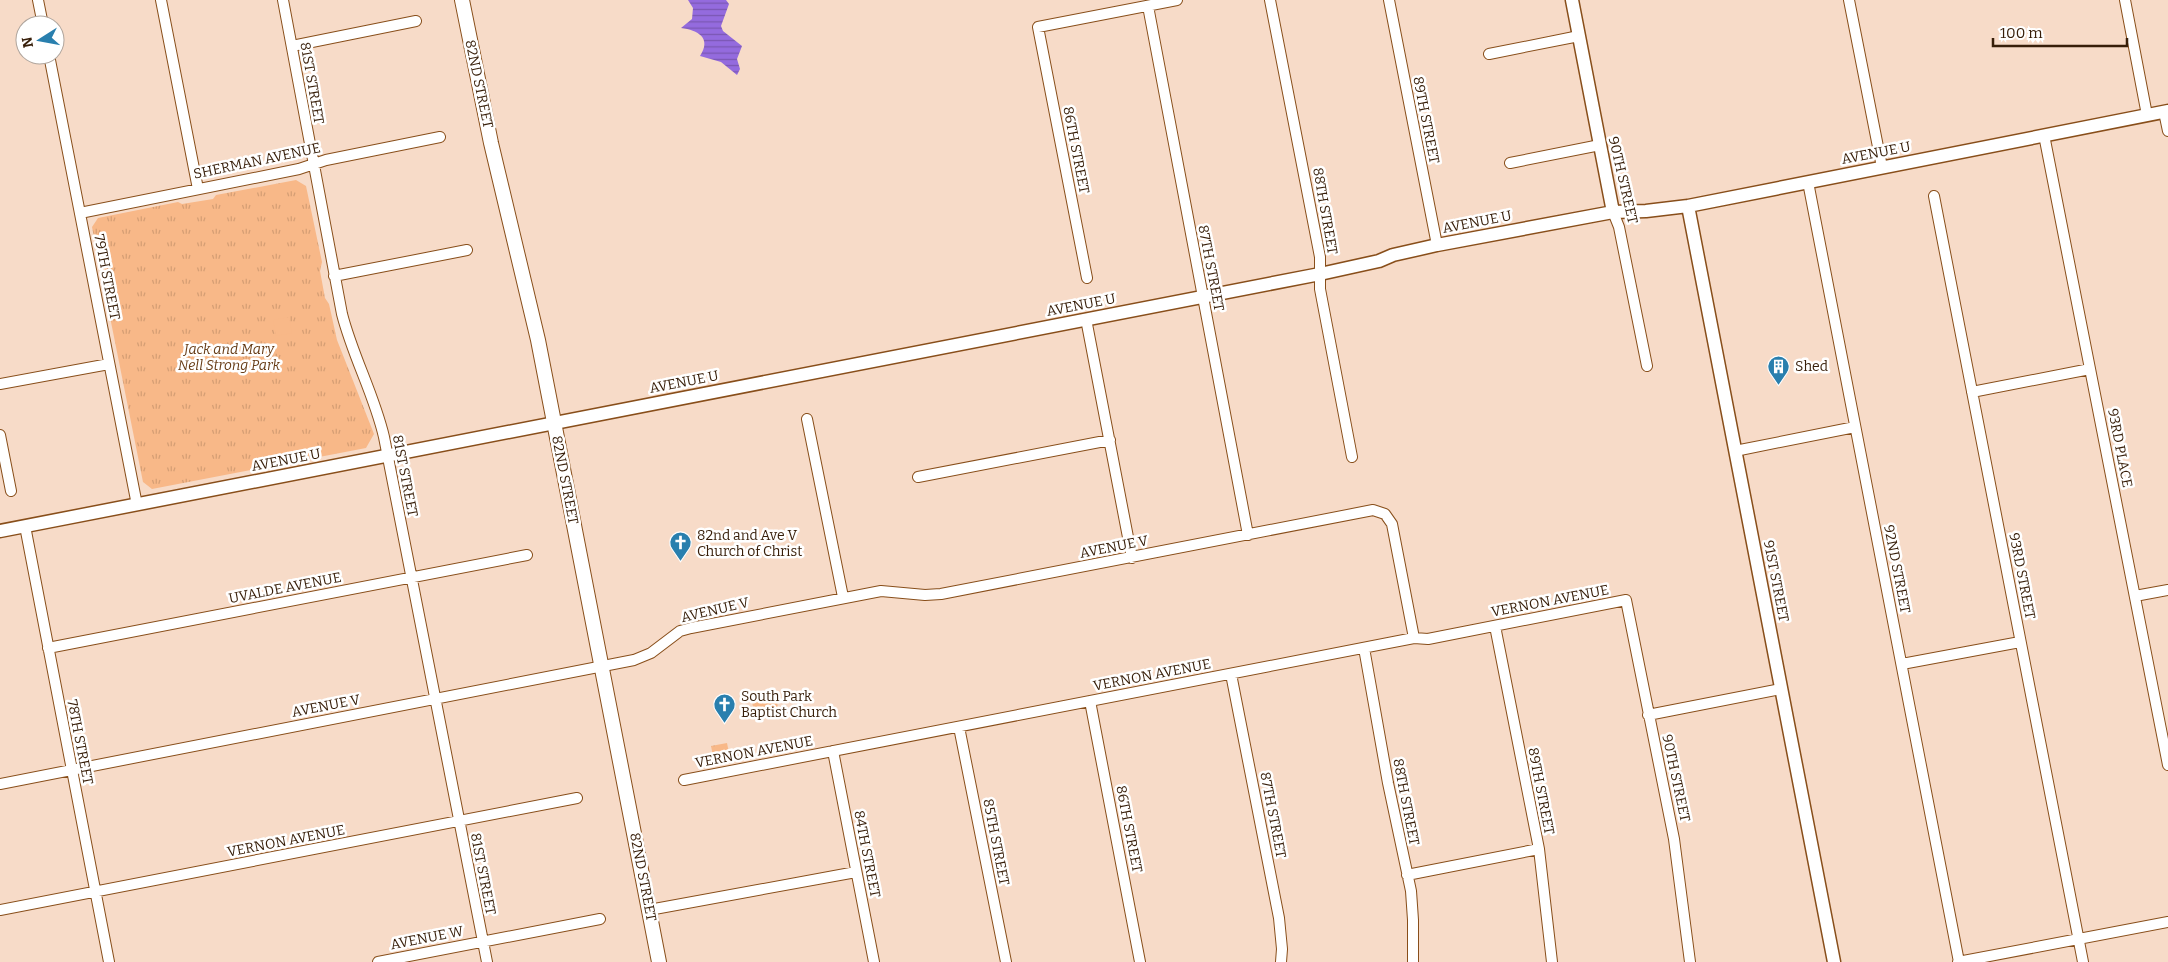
<svg xmlns="http://www.w3.org/2000/svg" width="2168" height="962" font-family="Bitter,serif">
<style>
.grass{fill:url(#grass-tufts)}
.garden{fill:#f8b888}
.water{fill:url(#water-rules)}
.lines{fill:none;stroke-linecap:round;stroke-linejoin:round}
.minor-casing{stroke:#884e1a;stroke-width:12}
.tertiary-casing{stroke:#884e1a;stroke-width:15}
.secondary-casing{stroke:#884e1a;stroke-width:16}
.minor{stroke:#fff;stroke-width:10}
.tertiary{stroke:#fff;stroke-width:12}
.secondary{stroke:#fff;stroke-width:14}
.labels{text-anchor:middle;dominant-baseline:central;stroke-width:5;stroke-linejoin:round;paint-order:stroke}
.street-label{font-size:14px;fill:#371e09;stroke:#fff}
.park-label{font-size:14px;font-style:italic;fill:#673c16;stroke:#fff}
.poi-label{font-size:14px;fill:#371e09;stroke:#fff;text-anchor:start}
</style>
<defs>
<pattern id="grass-tufts" width="24" height="20" patternUnits="userSpaceOnUse" patternTransform="scale(1.25)"><rect width="24" height="20" fill="#f8b888"/><path d="M3 7l-1-3M5 7V3M7 7l1-3M15 17l-1-3M17 17v-4M19 17l1-3" fill="none" stroke="#d59e74"/></pattern>
<pattern id="water-rules" width="6" height="5" patternUnits="userSpaceOnUse" patternTransform="scale(1.25)"><rect width="6" height="5" fill="#946bde"/><path d="M0 2.5h6" fill="none" stroke="#7a57b2"/></pattern>
</defs>
<rect width="100%" height="100%" fill="#f7dbc8"/>
<path class="grass" d="M296 180 306 186 322 262 320 271 325 298 329 304 337 340 374 434 366 448 152 489 143 482 92 227 98 218 178 202 182 204 213 199 216 195Z
M727 743 730 758 714 761 711 746Z"/>
<path class="garden" d="M289 317 292 333 276 336 273 320Z
M776 696 778 708 754 713 752 701Z"/>
<path class="water" d="M688 0H726L729 4 721 26 723 31 742 46 737 59 740 69 737 75 721 62 700 56C712 38 698 30 681 28L692 19 693 8Z"/>
<g class="lines">
<defs>
<path id="minor" d="M38 0 43 25
M161 0 198 189
M283 0 342 314C353 357 374 394 384 437L487 962
M1270 0 1320 257V289L1352 457
M1389 0 1437 245
M1849 0 1882 167
M2125 0 2147 115
M1148 6 1248 535
M292 46 416 21
M1489 54 1579 36
M49 55 137 505
M2164 112 2168 131
M2044 135 2168 765
M1510 163 1600 145
M1808 182 1959 962
M1934 196 2083 962
M1613 212 1619 227 1647 366
M80 213 299 169 326 160 440 137
M334 276 467 250
M1087 278 1038 27 1177 0
M1086 319 1132 558
M0 384 109 364
M1972 392 2090 369
M807 419 843 597
M0 435 11 491
M1735 451 1855 427
M918 477 1110 440
M25 526 109 962
M2135 596 2168 590
M1495 626 1539 849 1552 962
M48 648 527 555
M1364 648 1388 783 1411 891 1413 920V962
M1902 664 2020 642
M1231 674 1279 918 1282 949 1281 962
M1090 701 1140 962
M1648 715 1781 689
M959 727 1006 962
M833 751 874 962
M684 780 1414 638 1428 639 1626 600 1674 839 1690 962
M0 784 634 660 651 653 680 631 691 628 881 591 925 595 941 594 1373 510 1385 514 1392 524 1414 638
M1407 875 1539 849
M0 910 577 798
M649 910 856 872
M378 962 600 919
M1958 962 2168 922"/>
<path id="tertiary" d="M1572 0 1613 212
M1688 206 1834 962
M0 531 1320 274 1379 261 1393 255 1437 245 1613 212 1646 211 1688 206 2168 111"/>
<path id="secondary" d="M462 0 491 143 538 340 659 962"/>
</defs>
<use href="#minor" class="minor-casing"/>
<use href="#tertiary" class="tertiary-casing"/>
<use href="#secondary" class="secondary-casing"/>
<use href="#minor" class="minor"/>
<use href="#tertiary" class="tertiary"/>
<use href="#secondary" class="secondary"/>
</g>
<defs>
<symbol id="building-pin" viewBox="-11 -11 22 30"><path d="M0 17L-7.5 6A9.5 9.5 0 1 1 7.5 6Z" fill="#297fae" stroke="#fff"/><path d="M-4-6H4V6H1V3H-1V6H-4ZM-2.5-4.3h1.7v1.8h-1.7ZM.8-4.3h1.7v1.8H.8ZM-2.5-1h1.7V.8h-1.7ZM.8-1h1.7V.8H.8Z" fill="#fff"/></symbol>
<symbol id="church-pin" viewBox="-11 -11 22 30"><path d="M0 17L-7.5 6A9.5 9.5 0 1 1 7.5 6Z" fill="#297fae" stroke="#fff"/><path d="M-1.2-6h2.4v3.5h3.3v2.4h-3.3V6h-2.4V-.1h-3.3v-2.4h3.3Z" fill="#fff"/></symbol>
</defs>
<g fill-rule="evenodd">
<use href="#building-pin" x="1766" y="354" width="25" height="34"/>
<use href="#church-pin" x="668" y="530" width="25" height="34"/>
<use href="#church-pin" x="712" y="692" width="25" height="34"/>
</g>
<g class="labels">
<g class="street-label">
<text transform="translate(312 83) rotate(80)">81ST STREET</text>
<text transform="translate(479 84) rotate(78)">82ND STREET</text>
<text transform="translate(1426 120) rotate(79)">89TH STREET</text>
<text transform="translate(1076 150) rotate(79)">86TH STREET</text>
<text transform="translate(1876 153) rotate(-11)">AVENUE U</text>
<text transform="translate(257 161) rotate(-12)">SHERMAN AVENUE</text>
<text transform="translate(1623 180) rotate(77)">90TH STREET</text>
<text transform="translate(1325 211) rotate(80)">88TH STREET</text>
<text transform="translate(1477 222) rotate(-11)">AVENUE U</text>
<text transform="translate(1211 268) rotate(79)">87TH STREET</text>
<text transform="translate(107 277) rotate(79)">79TH STREET</text>
<text transform="translate(1081 305) rotate(-11)">AVENUE U</text>
<text transform="translate(684 382) rotate(-11)">AVENUE U</text>
<text transform="translate(2120 448) rotate(79)">93RD PLACE</text>
<text transform="translate(286 460) rotate(-11)">AVENUE U</text>
<text transform="translate(405 476) rotate(79)">81ST STREET</text>
<text transform="translate(565 480) rotate(79)">82ND STREET</text>
<text transform="translate(1114 547) rotate(-11)">AVENUE V</text>
<text transform="translate(1897 569) rotate(79)">92ND STREET</text>
<text transform="translate(2022 576) rotate(79)">93RD STREET</text>
<text transform="translate(1776 581) rotate(79)">91ST STREET</text>
<text transform="translate(285 588) rotate(-11)">UVALDE AVENUE</text>
<text transform="translate(1550 601) rotate(-11)">VERNON AVENUE</text>
<text transform="translate(715 610) rotate(-13)">AVENUE V</text>
<text transform="translate(1152 675) rotate(-11)">VERNON AVENUE</text>
<text transform="translate(326 706) rotate(-11)">AVENUE V</text>
<text transform="translate(80 742) rotate(79)">78TH STREET</text>
<text transform="translate(754 752) rotate(-11)">VERNON AVENUE</text>
<text transform="translate(1676 778) rotate(78)">90TH STREET</text>
<text transform="translate(1541 791) rotate(79)">89TH STREET</text>
<text transform="translate(1406 802) rotate(79)">88TH STREET</text>
<text transform="translate(1273 815) rotate(79)">87TH STREET</text>
<text transform="translate(1129 829) rotate(79)">86TH STREET</text>
<text transform="translate(286 841) rotate(-11)">VERNON AVENUE</text>
<text transform="translate(996 842) rotate(79)">85TH STREET</text>
<text transform="translate(867 854) rotate(79)">84TH STREET</text>
<text transform="translate(483 874) rotate(79)">81ST STREET</text>
<text transform="translate(643 877) rotate(79)">82ND STREET</text>
<text transform="translate(427 938) rotate(-11)">AVENUE W</text>
</g>
<g class="park-label">
<text x="229" y="349">Jack and Mary<tspan x="229" dy="16">Nell Strong Park</tspan></text>
</g>
<g class="poi-label">
<text x="1795" y="366">Shed</text>
<text x="697" y="535">82nd and Ave V<tspan x="697" dy="16">Church of Christ</tspan></text>
<text x="741" y="696">South Park<tspan x="741" dy="16">Baptist Church</tspan></text>
</g>
</g>
<g transform="translate(40 40) rotate(259)"><circle r="24" fill="#ffffff" stroke="#afa59d"/>
<path d="M0-4L9 19L0 12L-9 19Z" fill="#297fae"/>
<text y="-8" font-size="14" font-weight="bold" text-anchor="middle" fill="#371e09">N</text>
</g>
<path d="M1993 38v8h134v-8" fill="none" stroke="#371e09" stroke-width="2.5"/>
<text x="2000" y="38" font-size="15" fill="#371e09" stroke="#ffffff" stroke-width="4" paint-order="stroke">100 m</text>
</svg>
